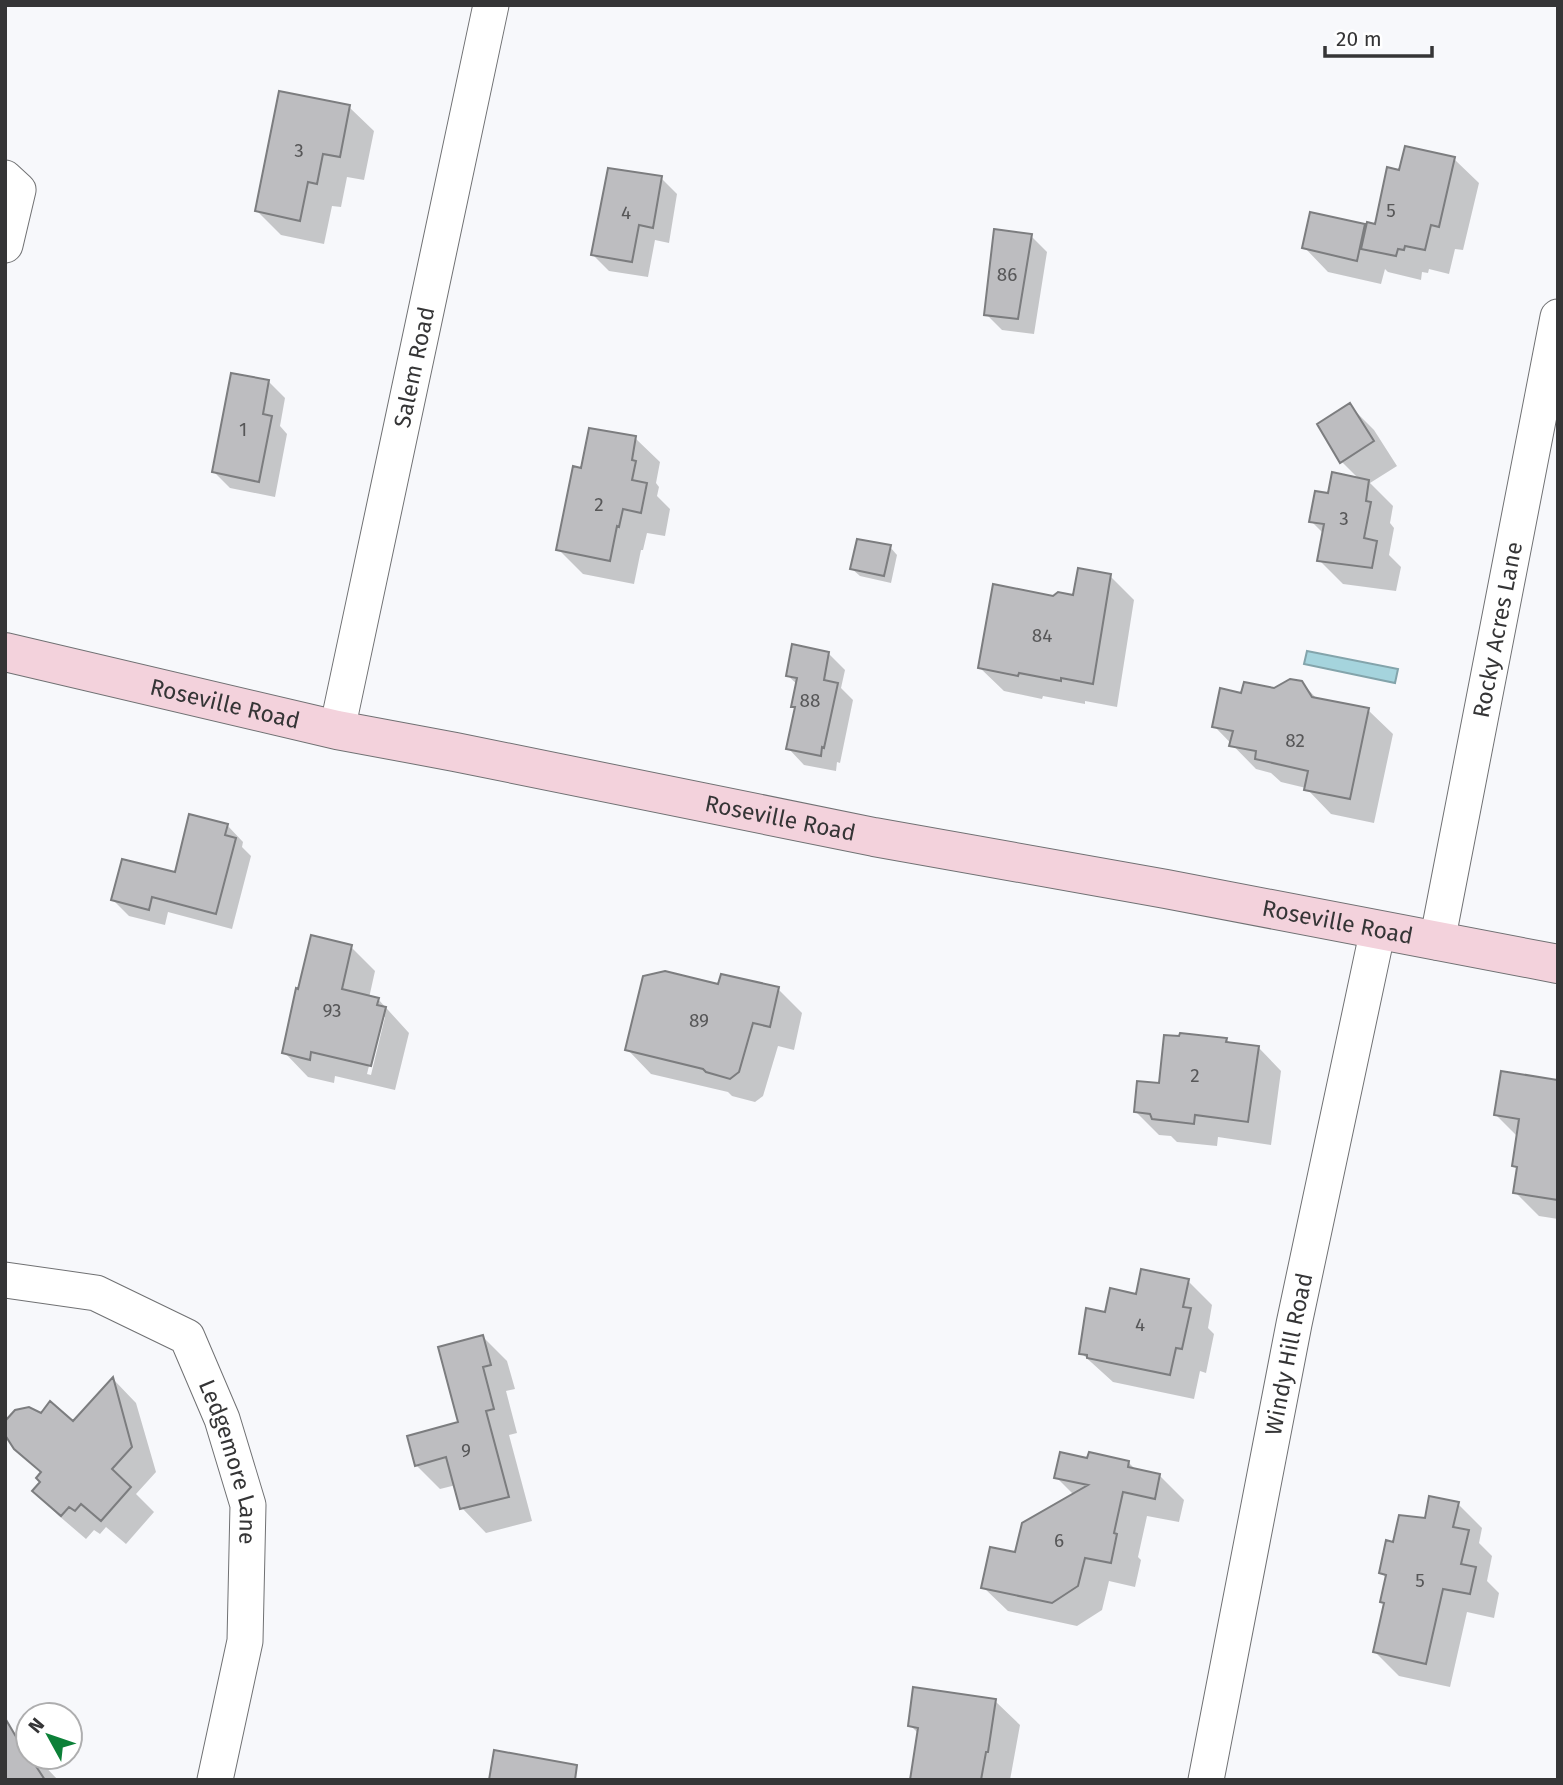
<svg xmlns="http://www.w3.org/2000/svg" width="1563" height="1785" font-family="'Fira Sans',sans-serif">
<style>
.water{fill:#a5d4dd;stroke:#83a4ab;stroke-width:2}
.shadow{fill:#0003;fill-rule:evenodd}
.building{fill:#bdbdc0;stroke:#7c7d7f;stroke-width:2}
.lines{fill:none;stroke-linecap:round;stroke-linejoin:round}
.street-casing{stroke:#707173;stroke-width:37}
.secondary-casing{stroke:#707173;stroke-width:40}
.street{stroke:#fff;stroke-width:35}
.secondary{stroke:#f3d2dc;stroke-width:38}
.labels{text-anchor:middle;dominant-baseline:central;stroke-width:5;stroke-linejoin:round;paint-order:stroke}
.number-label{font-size:19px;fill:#575758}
.street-label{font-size:23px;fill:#353536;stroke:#fff}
</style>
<rect width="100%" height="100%" fill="#f7f8fb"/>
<path class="water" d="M1307 651 1398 669 1395 683 1304 664Z"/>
<path class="shadow" d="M349 107 374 131 364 180 347 177 341 207 332 206 324 244 281 235 257 211Z
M1454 159 1479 183 1463 250 1455 249 1449 274 1429 269 1428 273 1422 272 1421 280 1388 272 1385 269 1381 284 1328 272 1304 247 1364 226 1367 228 1376 226 1401 172Z
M661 178 677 194 669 243 655 240 648 277 609 271 593 255Z
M1031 236 1047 252 1034 334 1002 330 986 314Z
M269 382 285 398 280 426 287 434 275 497 230 488 213 471Z
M1350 406 1374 430 1397 466 1370 483 1393 506 1390 523 1394 528 1389 555 1401 567 1396 591 1343 584 1319 560 1324 534 1311 521 1330 495 1360 480 1342 462Z
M635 438 660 462 656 483 659 487 657 496 670 509 665 536 647 533 643 550H641L634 584 583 574 558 549 583 470Z
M890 547 897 555 891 583 860 576 852 569Z
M1110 576 1134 600 1117 707 1085 701V704L1043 696 1042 699 1004 691 979 667 1054 597H1074Z
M829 654 845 670 841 688 853 700 840 763 837 762 836 771 804 765 788 748 796 709 793 706 798 685 788 676Z
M1301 682 1318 700 1368 710 1393 734 1374 823 1331 814 1306 788 1281 782 1271 773 1256 769 1214 726 1243 695 1274 690Z
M227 825 243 842 242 847 251 856 232 929 168 912 165 925 129 916 113 900 176 874Z
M351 947 375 971 369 998 378 999 409 1033 395 1090 335 1076 334 1083 308 1077 284 1052ZM381 1017H385L371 1075 367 1074Z
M720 986 778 989 802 1013 794 1050 778 1046 763 1096 755 1102 732 1096 728 1092 651 1074 627 1049Z
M1226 1039 1231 1044 1258 1047 1281 1071 1271 1145 1218 1137 1217 1146 1177 1142 1171 1136 1159 1135 1135 1111 1160 1085Z
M1558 1082V1219L1539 1216 1515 1192 1518 1170 1514 1165 1518 1137 1495 1114Z
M1188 1281 1212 1305 1208 1328 1214 1334 1206 1373 1200 1371 1194 1399 1113 1382 1081 1353 1106 1314 1137 1296Z
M483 1337 507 1361 515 1389 506 1391 517 1433 509 1435 532 1521 486 1533 462 1508 456 1485 440 1489 416 1465 460 1423Z
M113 1379 136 1403 156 1472 136 1494 154 1512 126 1544 106 1527 100 1534 94 1530 86 1539 58 1515 34 1491 42 1482V1474L16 1448 41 1415 73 1424Z
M1089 1460 1129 1463 1136 1470 1159 1475 1184 1500 1179 1522 1147 1516 1138 1557 1141 1560 1135 1587 1109 1581 1102 1610 1077 1626 1008 1611 983 1587 1074 1495 1056 1477Z
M1458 1504 1482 1528 1479 1543 1492 1556 1487 1581 1499 1593 1494 1618 1467 1612 1450 1687 1399 1676 1375 1652 1385 1605 1382 1601 1387 1578 1381 1573 1394 1544 1426 1520Z
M995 1701 1020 1725 1010 1780H912L919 1734 910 1725Z
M15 1735 28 1749V1757H36L58 1780H5Z"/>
<path class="building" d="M279 91 350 105 340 157 323 154 317 184 308 182 300 221 255 211Z
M1405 146 1455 157 1439 227 1431 225 1425 250 1405 246 1404 250 1398 249 1396 256 1361 249 1367 222 1375 224 1387 167 1399 170Z
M608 168 662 176 653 228 639 225 632 262 591 255Z
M1310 212 1365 224 1357 261 1302 248Z
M994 229 1032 234 1018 319 984 315Z
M231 373 269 380 263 414 272 416 259 482 212 472Z
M1350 403 1374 441 1340 463 1317 424Z
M589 428 636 436 632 460 636 461 632 480 647 483 641 513 623 509 619 527 617 526 610 561 556 550 573 466 581 468Z
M1332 472 1369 480 1366 501 1371 502 1364 538 1377 541 1372 568 1317 561 1324 524 1309 522 1315 491 1328 493Z
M857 539 891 545 884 576 850 569Z
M1078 568 1111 574 1093 684 1061 678V681L1019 673 1018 676 978 668 993 584 1053 596 1058 592 1073 595Z
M792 644 829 652 824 680 838 683 824 748 822 747 821 756 786 749 795 707H791L797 678 786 676Z
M1290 679 1302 681 1312 697 1369 708 1350 799 1304 790 1308 771 1255 759 1256 751 1229 746 1233 731 1212 727 1220 688 1241 693 1244 682 1274 688Z
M189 814 228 824 225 835 236 838 216 914 152 897 149 910 111 900 122 859 175 872Z
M311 935 352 945 342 989 379 998 377 1005 386 1007 371 1066 311 1052 310 1060 282 1053 296 988 298 989Z
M665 971 718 984 721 974 779 987 770 1027 753 1023 739 1072 730 1079 706 1072 703 1069 625 1050 643 976Z
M1180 1033 1227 1038 1226 1042 1259 1046 1248 1122 1195 1115 1194 1124 1152 1119 1150 1114 1134 1112 1137 1081 1159 1083 1164 1035 1179 1036Z
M1501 1071 1558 1080V1200L1513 1193 1517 1167 1512 1166 1519 1119 1494 1115Z
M1141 1269 1189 1279 1183 1307 1191 1308 1182 1349 1176 1348 1170 1375 1087 1358V1355L1079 1354 1086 1308 1105 1312 1110 1288 1136 1294Z
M483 1335 491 1365 483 1367 494 1409 486 1411 509 1497 460 1509 446 1457 415 1466 407 1436 458 1422 438 1347Z
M113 1377 132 1447 112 1469 131 1487 101 1521 81 1504 75 1511 69 1507 61 1516 32 1491 40 1482 36 1478 41 1472 14 1449 5 1435 6 1420 15 1410 29 1407 41 1413 50 1401 73 1421Z
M1060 1452 1087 1458 1089 1452 1129 1461 1128 1467 1160 1474 1155 1499 1123 1492 1114 1533 1117 1534 1111 1563 1085 1558 1078 1586 1052 1603 981 1588 990 1547 1015 1552 1022 1523 1088 1485 1054 1478Z
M1429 1496 1459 1502 1453 1527 1469 1530 1461 1564 1476 1567 1470 1594 1443 1589 1426 1664 1373 1652 1384 1603 1380 1602 1386 1575 1379 1573 1386 1540 1393 1542 1399 1515 1425 1518Z
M913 1687 996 1699 988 1752H986L981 1780H910L918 1728 908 1726Z
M5 1718 28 1757H30L45 1780H5Z
M494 1750 577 1765 575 1780H489Z"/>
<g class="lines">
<defs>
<g id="street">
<path d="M5 178 18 190 5 245"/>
<path id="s1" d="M337 730 491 5"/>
<path id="s2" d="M1437 942 1558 317"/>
<path id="s3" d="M5 1280 96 1293 187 1337 222 1419 248 1505 245 1641 215 1780"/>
<path id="s4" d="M1206 1780 1294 1324 1378 929"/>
</g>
<g id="secondary">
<path id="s5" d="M5 652 337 730 455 752 874 837 1166 889 1558 964"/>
</g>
</defs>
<use href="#street" class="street-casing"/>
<use href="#secondary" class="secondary-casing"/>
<use href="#street" class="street"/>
<use href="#secondary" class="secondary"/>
</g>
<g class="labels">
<g class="number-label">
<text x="299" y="150">3</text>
<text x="1391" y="210">5</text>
<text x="626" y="212">4</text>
<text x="1007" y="274">86</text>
<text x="243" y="429">1</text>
<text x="599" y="504">2</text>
<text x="1344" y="518">3</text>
<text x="1042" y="635">84</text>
<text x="810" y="700">88</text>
<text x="1295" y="740">82</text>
<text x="332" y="1010">93</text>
<text x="699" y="1020">89</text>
<text x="1195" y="1075">2</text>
<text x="1140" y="1324">4</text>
<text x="466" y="1450">9</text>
<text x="1059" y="1540">6</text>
<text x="1420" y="1580">5</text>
</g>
<g class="street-label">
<text stroke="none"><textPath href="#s1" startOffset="371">Salem Road</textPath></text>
<text stroke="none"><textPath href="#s2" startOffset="318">Rocky Acres Lane</textPath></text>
<text stroke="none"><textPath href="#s5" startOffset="226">Roseville Road</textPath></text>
<text stroke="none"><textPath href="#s5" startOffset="793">Roseville Road</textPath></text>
<text stroke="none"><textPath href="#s5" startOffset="1360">Roseville Road</textPath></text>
<text stroke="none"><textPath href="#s4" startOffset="434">Windy Hill Road</textPath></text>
<text stroke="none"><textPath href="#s3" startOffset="326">Ledgemore Lane</textPath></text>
</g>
</g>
<rect width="1563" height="1785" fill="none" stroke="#353536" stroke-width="14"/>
<g transform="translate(49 1736) rotate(310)"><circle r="33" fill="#ffffff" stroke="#aeaeaf" stroke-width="2"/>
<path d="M0-5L12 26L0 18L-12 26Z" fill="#0c8038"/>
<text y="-10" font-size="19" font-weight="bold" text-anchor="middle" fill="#353536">N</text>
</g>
<path d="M1325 46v10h107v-10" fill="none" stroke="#353536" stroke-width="3.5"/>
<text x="1336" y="46" font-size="21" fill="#353536" stroke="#ffffff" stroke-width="5" paint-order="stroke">20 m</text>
</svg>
